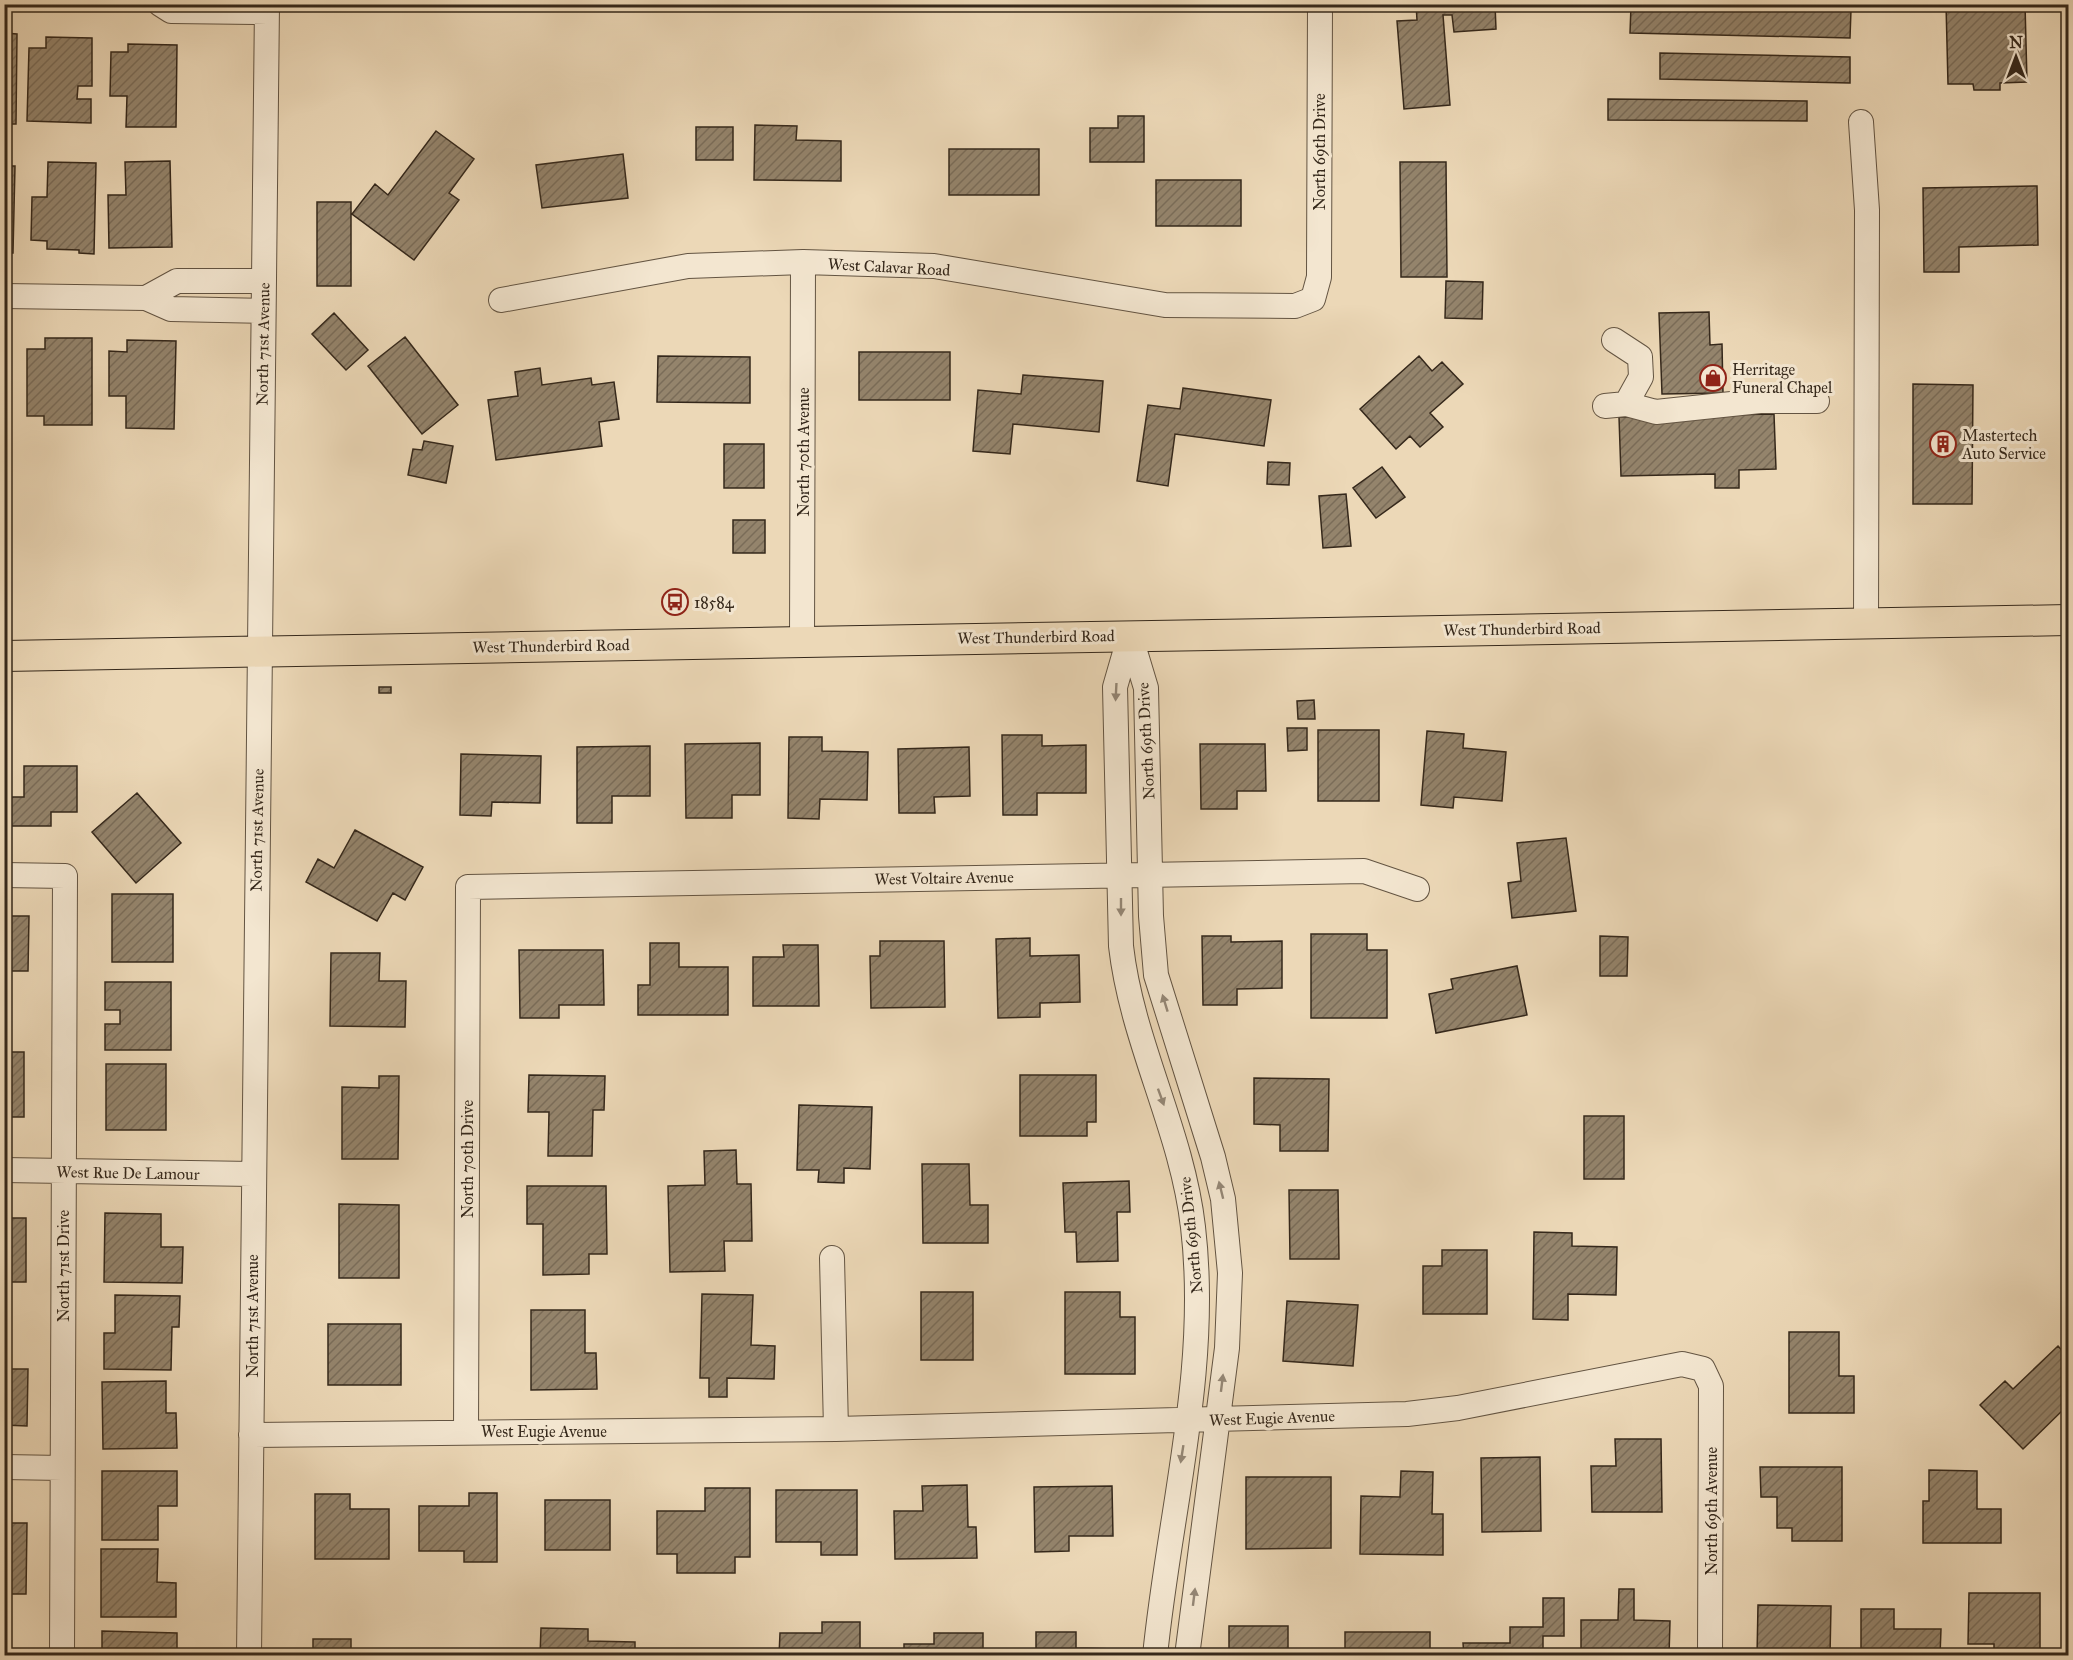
<svg xmlns="http://www.w3.org/2000/svg" width="2073" height="1660" font-family="'IM FELL Great Primer',serif">
<style>
.building{fill:url(#building-hatch);stroke:#35281b;stroke-width:1.5}
.lines{fill:none;stroke-linecap:round;stroke-linejoin:round}
.minor-casing{stroke:#635442;stroke-width:26}
.major-casing{stroke:#35281b;stroke-width:32}
.minor{stroke:#f3e6d0;stroke-width:24}
.major{stroke:#ecd8b7;stroke-width:30}
.oneway{fill:#948776}
.labels{text-anchor:middle;dominant-baseline:central;stroke-width:6;stroke-linejoin:round;paint-order:stroke}
.street-label{font-size:16px;fill:#35281b;stroke:#f3e6d0}
.poi-label{font-size:16px;fill:#35281b;stroke:#f3e6d0;text-anchor:start}
</style>
<defs>
<pattern id="building-hatch" width="6" height="6" patternUnits="userSpaceOnUse" patternTransform="scale(1.5)"><rect width="6" height="6" fill="#94846c"/><path d="M-1 1l2-2M0 6l6-6M5 7l2-2" fill="none" stroke="#7a6c58"/></pattern>
</defs>
<rect width="100%" height="100%" fill="#ecd8b7"/>
<filter id="stains"><feTurbulence type="fractalNoise" baseFrequency=".00333" numOctaves="4"/><feColorMatrix values="0 0 0 0 .2 0 0 0 0 .09 0 0 0 0 .02 0 0 0 .5 -.17"/></filter>
<radialGradient id="worn" r=".72"><stop offset=".6" stop-color="#630" stop-opacity="0"/><stop offset="1" stop-color="#630" stop-opacity=".3"/></radialGradient>
<path class="building" d="M1416 4H1495L1496 29 1454 32 1452 15H1443L1450 105 1404 109 1397 21 1417 20Z
M1946 4H2025L2027 82 2000 83V90H1974L1973 84H1948Z
M1631 6 1851 10 1850 38 1630 33Z
M4 33 17 34 16 124H4Z
M46 37 92 38V86H78L77 99H91V123L27 121 29 48H46Z
M128 44 177 45 176 127H126L127 96H110L111 52H128Z
M1660 53 1850 57V83L1660 79Z
M1608 99 1807 101V121L1608 120Z
M1118 116H1144V162H1090V128H1118Z
M755 125 797 126 796 140 841 141V181L754 180Z
M696 127H733V160H696Z
M436 131 474 159 449 193 459 200 414 260 352 214 375 184 388 195Z
M949 149H1039V195H949Z
M623 154 628 198 542 208 536 165Z
M170 161 172 247 109 248 108 195H126L125 162Z
M48 162 96 163 94 254 79 253V250L47 249V241L31 240 32 197H47Z
M1400 162H1446L1447 277H1401Z
M4 166H15L13 253H4Z
M1156 180H1241V226H1156Z
M2037 186 2038 245 1959 247V272H1924L1923 188Z
M317 202H351V286H317Z
M1446 281 1483 282 1482 319 1445 318Z
M1709 312 1710 345 1722 344 1723 393 1662 394 1659 313Z
M334 313 368 350 346 370 312 334Z
M405 337 458 405 422 434 368 366Z
M45 338H92V425H44V416H27V349H45Z
M127 340 176 341 174 429 126 428V396H109V351L127 352Z
M859 352H950V400H859Z
M658 356 750 357V403L657 402Z
M1419 356 1432 371 1442 362 1463 384 1430 413 1443 427 1420 447 1410 436 1396 449 1360 409Z
M540 368 542 385 591 378 592 385 614 382 619 419 599 422 602 446 496 460 488 400 518 396 515 372Z
M1023 375 1103 381 1099 432 1013 424 1010 454 973 451 978 390 1021 394Z
M1913 384 1973 385 1972 504H1913Z
M1183 388 1271 400 1264 446 1175 434 1168 486 1137 481 1148 405 1180 409Z
M1774 414 1776 469 1739 470V488H1715V474L1621 476 1619 417Z
M424 441 453 446 446 483 408 475 413 449 422 450Z
M724 444H764V488H724Z
M1268 462 1290 463 1289 485 1267 484Z
M1382 467 1405 497 1376 518 1353 488Z
M1346 494 1351 546 1323 548 1319 496Z
M733 520H765V553H733Z
M673 599H685V604L673 605Z
M379 687H391V693H379Z
M1314 700 1315 719H1298L1297 701Z
M1287 728H1307V750L1288 751Z
M1318 730H1379V801H1318Z
M1427 731 1464 734 1463 748 1506 752 1502 801 1454 797 1453 808 1421 805Z
M1002 735H1042V746L1086 745V793H1037V815H1003Z
M789 737H822V751L868 752 867 800 820 799 819 819 788 818Z
M760 743V795H732V818H686L685 744Z
M1200 744H1265L1266 791H1237V809H1201Z
M650 746V796H612V823H577V747Z
M969 747 970 796 934 797 935 813H899L898 749Z
M461 754 541 756 540 803 492 802 491 816 460 815Z
M24 766H77V812H51V826H6V797H24Z
M137 793 181 843 136 883 92 832Z
M355 830 423 867 405 900 393 893 377 921 306 882 318 859 334 868Z
M1566 838 1576 911 1512 918 1508 883 1521 881 1517 843Z
M112 894H173V962H112Z
M4 916H29L28 971H4Z
M1311 934H1367V950H1387V1018H1311Z
M1202 936H1231V942L1282 941V988L1237 989V1005H1203Z
M1600 936 1628 937 1627 976H1600Z
M1030 938V956L1079 955 1080 1002 1040 1003V1017L998 1018 996 939Z
M880 941H944L945 1007 871 1008 870 956H880Z
M650 943H679V967H728V1015H638V985H650Z
M783 945H818L819 1006H753V957H784Z
M519 950H603L604 1005H559V1018H520Z
M331 953H380L379 981H406L405 1027 330 1026Z
M1517 966 1527 1015 1436 1033 1429 994 1453 989 1451 979Z
M105 982H171V1050H105V1024H120V1010H105Z
M4 1052H24V1117H4Z
M106 1064H166V1130H106Z
M529 1075 605 1076 604 1110H593L592 1156H548L549 1112H528Z
M1020 1075H1096V1122H1087V1136H1020Z
M379 1076H399L398 1159H342V1087L379 1088Z
M1254 1078 1329 1079 1328 1151H1280V1125L1254 1124Z
M799 1105 872 1107 870 1169 844 1168V1183L818 1182 819 1170H797Z
M1584 1116H1624V1179H1584Z
M736 1150 737 1184H751L752 1241H724L725 1271 670 1272 668 1186 705 1185 704 1151Z
M922 1164H969L970 1205H988V1243H923Z
M1129 1181 1130 1212H1117L1118 1261 1077 1262 1076 1232H1065L1063 1183Z
M527 1186H606L607 1254H589V1274L543 1275V1224H527Z
M1289 1190H1338L1339 1259H1290Z
M339 1204 399 1205V1278H339Z
M105 1213 161 1214V1247H183L182 1283 104 1282Z
M4 1218H26V1282H4Z
M1534 1232 1572 1233V1246L1617 1247 1616 1295 1568 1294V1320L1533 1319Z
M1442 1250H1487V1314H1423V1266H1442Z
M921 1292H973V1360H921Z
M1065 1292H1120V1317H1135V1374H1065Z
M702 1294 753 1295 751 1345 775 1346 774 1379 727 1378V1397H709V1378H700Z
M115 1295 180 1296 179 1327H172L171 1370 104 1369V1333H115Z
M1287 1301 1358 1305 1353 1366 1283 1361Z
M531 1310H585V1353H596L597 1389 531 1390Z
M328 1324H401V1385H328Z
M1789 1332H1839V1376H1854V1413H1789Z
M2058 1346 2068 1357V1373L2064 1377 2068 1381V1405L2023 1449 1980 1405 2005 1381 2013 1389Z
M4 1369H28L27 1426 4 1425Z
M166 1381V1413H176L177 1448 103 1449 102 1382Z
M1615 1439H1661L1662 1512H1592L1591 1466H1616Z
M1540 1457 1541 1531 1482 1532 1481 1458Z
M1760 1467H1842V1541H1792V1528H1777V1497H1761Z
M1929 1470 1977 1471V1509H2001V1543H1923V1501H1929Z
M102 1471H177V1506H158V1540H102Z
M1401 1471 1433 1472 1432 1514H1443V1555L1360 1554 1361 1496 1400 1497Z
M1246 1477H1331V1548L1246 1549Z
M967 1485 968 1527H976L977 1558 895 1559 894 1511H923L922 1486Z
M1112 1486 1113 1536H1069V1551L1035 1552 1034 1487Z
M705 1488H750V1557H735V1573H677V1554H657V1511H705Z
M776 1490H857V1555H821V1542H776Z
M469 1493H497V1562H464V1551H419V1506H469Z
M315 1494H350V1509H389V1559H315Z
M545 1500H610V1550H545Z
M4 1523H27L26 1594H4Z
M101 1549H158L157 1582 176 1583V1617H101Z
M1619 1589H1634V1620L1670 1621 1669 1656H1581V1620H1618Z
M1969 1593H2040V1656H1994V1644H1968Z
M1543 1598H1564V1636H1543V1656H1464L1463 1643H1510V1627H1543Z
M1758 1605 1831 1606 1830 1655 1757 1656Z
M1861 1609H1894V1629H1941L1940 1656H1861Z
M822 1622H860V1656H779L780 1633H822Z
M1229 1626H1288V1656H1229Z
M541 1628 588 1629V1641L635 1642V1656H540Z
M102 1631 177 1633V1650H165V1656H102Z
M1036 1632H1076V1648L1117 1649V1656H1036Z
M1345 1632H1430V1656H1345Z
M934 1633H983V1656H904V1644H934Z
M313 1639H351V1653H395V1656H313Z
M445 1650H510V1656H445Z
M693 1651H762V1656H693Z"/>
<g class="lines">
<defs>
<path id="minor" d="M160 4 171 11 267 12
M1861 122 1867 210 1866 623
M4 296 146 298 171 309 263 311
M146 298 177 281H263
M501 300 688 266 803 262 934 266 1165 305 1295 306 1313 299 1319 277 1320 4
M1626 404 1656 412 1760 401H1817
M1605 406 1626 404 1641 377 1640 357 1614 340
M1130 635 1146 688 1151 916 1156 975 1213 1157 1223 1199 1230 1273 1227 1348 1187 1656
M1130 635 1115 687 1121 946C1132 1043 1182 1130 1193 1227 1210 1370 1169 1513 1155 1656
M802 643 803 262
M4 875 65 876 62 1656
M4 1170 252 1174
M832 1258 836 1429
M466 1431 468 887 1364 871 1417 889
M251 1435 836 1429 1407 1414 1458 1408 1682 1364 1703 1369 1711 1386 1710 1656
M4 1467 62 1468
M249 1656 267 4"/>
<path id="major" d="M4 656 2068 620"/>
</defs>
<use href="#minor" class="minor-casing"/>
<use href="#major" class="major-casing"/>
<use href="#minor" class="minor"/>
<use href="#major" class="major"/>
</g>
<defs><path id="oneway-solid" d="M-6-.8H1V-3.2L6.5 0L1 3.2V.8H-6Z" transform="scale(1.5)"/></defs>
<g class="oneway">
<use href="#oneway-solid" transform="translate(1116 692) rotate(93)"/>
<use href="#oneway-solid" transform="translate(1121 907) rotate(90)"/>
<use href="#oneway-solid" transform="translate(1165 1003) rotate(-107)"/>
<use href="#oneway-solid" transform="translate(1161 1097) rotate(70)"/>
<use href="#oneway-solid" transform="translate(1221 1190) rotate(-104)"/>
<use href="#oneway-solid" transform="translate(1222 1383) rotate(-83)"/>
<use href="#oneway-solid" transform="translate(1182 1454) rotate(99)"/>
<use href="#oneway-solid" transform="translate(1194 1597) rotate(-83)"/>
</g>
<defs>
<symbol id="shop-ring" viewBox="-11 -11 22 22"><circle r="9.5" fill="#f3e6d0" stroke="#8f2418" stroke-width="1.5"/><path d="M-5-2.5h2.3a2.7 3.5 0 0 1 5.4 0H5L5.5 6h-11ZM-1.5-2.5h3a1.5 2.3 0 0 0-3 0Z" fill="#8f2418"/></symbol>
<symbol id="building-ring" viewBox="-11 -11 22 22"><circle r="9.5" fill="#f3e6d0" stroke="#8f2418" stroke-width="1.5"/><path d="M-4-6H4V6H1V3H-1V6H-4ZM-2.5-4.3h1.7v1.8h-1.7ZM.8-4.3h1.7v1.8H.8ZM-2.5-1h1.7V.8h-1.7ZM.8-1h1.7V.8H.8Z" fill="#8f2418"/></symbol>
<symbol id="bus-ring" viewBox="-11 -11 22 22"><circle r="9.5" fill="#f3e6d0" stroke="#8f2418" stroke-width="1.5"/><path d="M-5-6H5V4H4V6H2V4H-2V6H-4V4H-5ZM-3.5-4V0h7V-4ZM-3.5 1.2v1.5H-2V1.2ZM2 1.2v1.5H3.5V1.2Z" fill="#8f2418"/></symbol>
</defs>
<g fill-rule="evenodd">
<use href="#shop-ring" x="1698" y="363" width="30" height="30"/>
<use href="#building-ring" x="1928" y="429" width="30" height="30"/>
<use href="#bus-ring" x="660" y="587" width="30" height="30"/>
</g>
<g class="labels">
<g class="street-label">
<text transform="translate(1319 152) rotate(-90)">North 69th Drive</text>
<text transform="translate(889 267) rotate(3)">West Calavar Road</text>
<text transform="translate(263 344) rotate(-89)">North 71st Avenue</text>
<text transform="translate(803 452) rotate(-90)">North 70th Avenue</text>
<text transform="translate(1522 629) rotate(-1)">West Thunderbird Road</text>
<text transform="translate(1036 637) rotate(-1)">West Thunderbird Road</text>
<text transform="translate(551 646) rotate(-1)">West Thunderbird Road</text>
<text transform="translate(1146 741) rotate(-93)">North 69th Drive</text>
<text transform="translate(257 830) rotate(-89)">North 71st Avenue</text>
<text transform="translate(944 878) rotate(-1)">West Voltaire Avenue</text>
<text transform="translate(467 1159) rotate(-90)">North 70th Drive</text>
<text transform="translate(128 1173) rotate(1)">West Rue De Lamour</text>
<text transform="translate(1191 1235) rotate(-96)">North 69th Drive</text>
<text transform="translate(63 1266) rotate(-90)">North 71st Drive</text>
<text transform="translate(252 1316) rotate(-90)">North 71st Avenue</text>
<text transform="translate(1272 1418) rotate(-2)">West Eugie Avenue</text>
<text x="544" y="1431">West Eugie Avenue</text>
<text transform="translate(1711 1511) rotate(-90)">North 69th Avenue</text>
</g>
<g class="poi-label">
<text x="1732" y="369">Herritage<tspan x="1732" dy="18">Funeral Chapel</tspan></text>
<text x="1962" y="435">Mastertech<tspan x="1962" dy="18">Auto Service</tspan></text>
<text x="694" y="602">18584</text>
</g>
</g>
<rect width="2073" height="1660" fill="none" stroke="#ecd8b7" stroke-width="24"/>
<rect x="6" y="6" width="2061" height="1648" fill="none" stroke="#35281b" stroke-width="3"/>
<rect x="12" y="12" width="2049" height="1636" fill="none" stroke="#35281b" stroke-width="1.5"/>
<g transform="translate(2016 57)" stroke="#f3e6d0" stroke-width="4.5" paint-order="stroke">
<path d="M0-4.5L10 22L0 15L-10 22Z" fill="#35281b"/>
<text y="-9" font-size="16" font-weight="bold" text-anchor="middle" fill="#35281b">N</text>
</g>
<rect width="100%" height="100%" filter="url(#stains)"/>
<rect width="100%" height="100%" fill="url(#worn)"/>
</svg>
